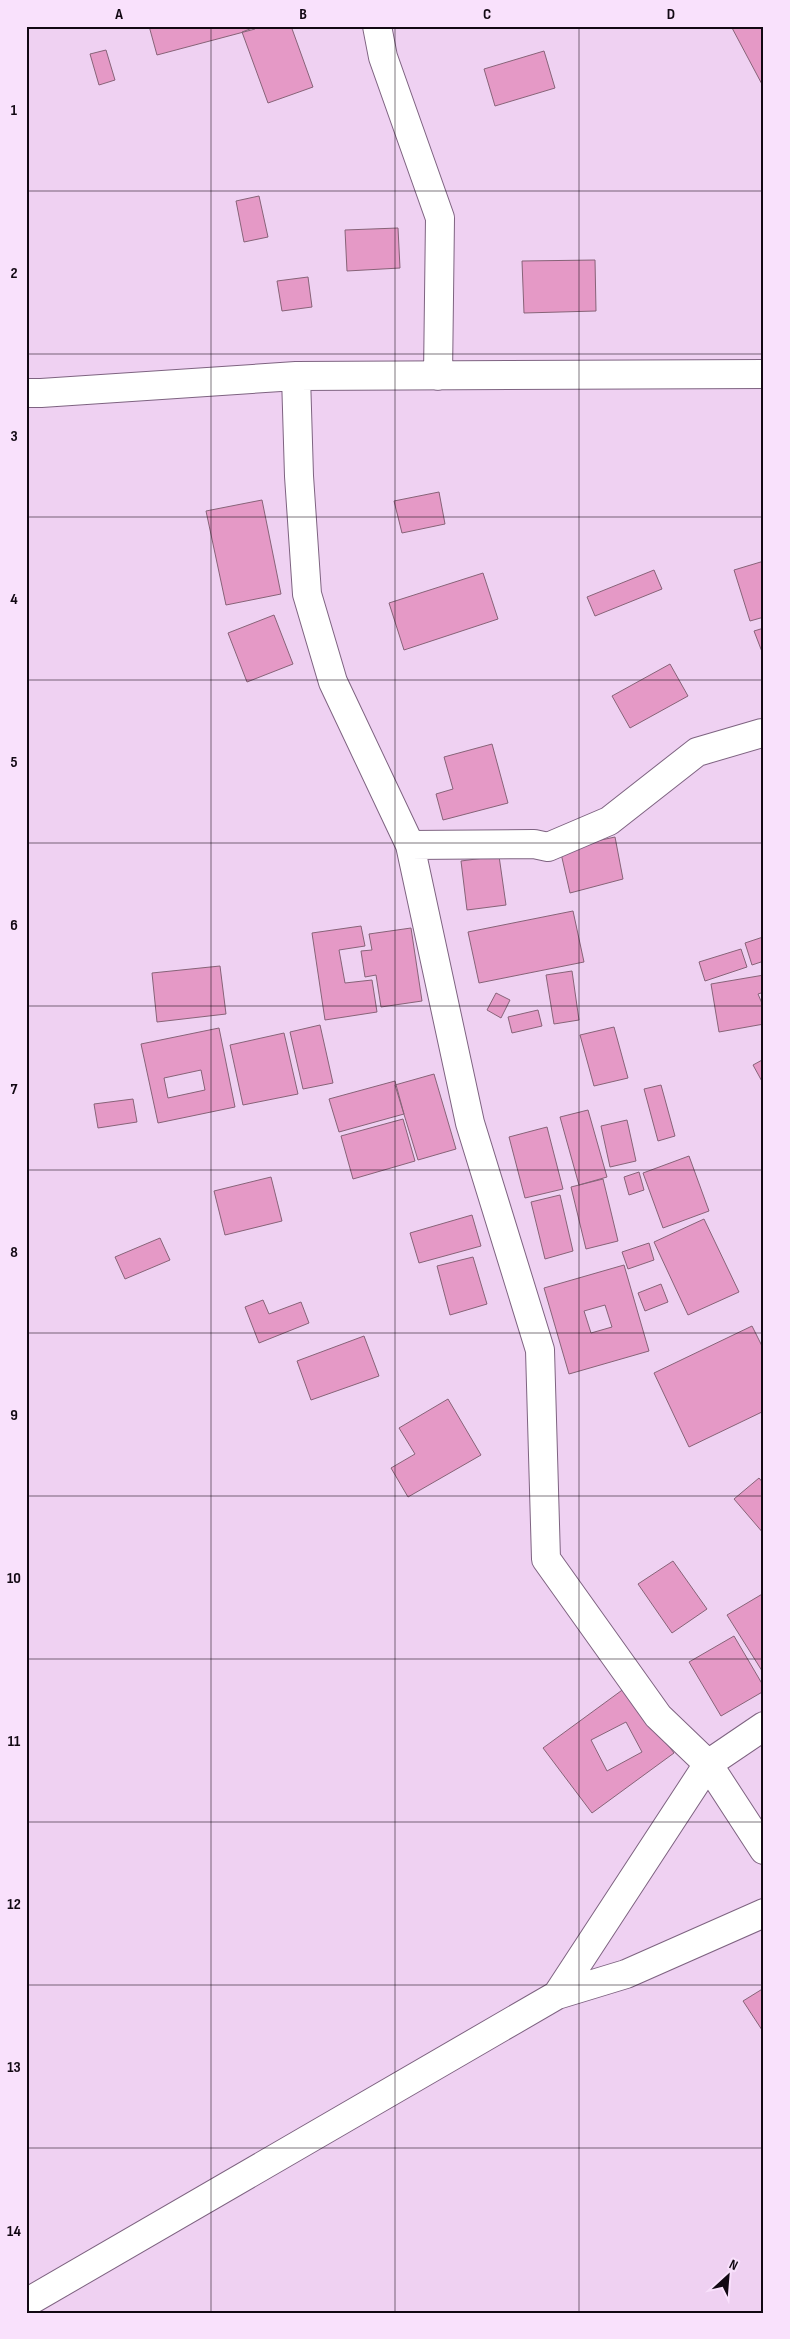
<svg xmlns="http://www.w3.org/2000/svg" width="790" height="2339" font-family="'Sofia Sans Condensed',sans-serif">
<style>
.building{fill:#e599c6;stroke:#876378;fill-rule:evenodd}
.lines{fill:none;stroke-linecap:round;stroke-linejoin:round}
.street-casing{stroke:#7e6381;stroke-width:30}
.street{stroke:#fff;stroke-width:28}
.grid{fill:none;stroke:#120813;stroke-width:1;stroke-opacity:0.55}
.neatline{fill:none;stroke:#120813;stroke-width:2}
.grid-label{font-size:16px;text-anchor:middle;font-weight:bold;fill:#120813}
</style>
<rect width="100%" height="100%" fill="#efd1f2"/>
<path class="building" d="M149 26H254L255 29 157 55Z
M258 26H291L313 87 268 103 242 32Z
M731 26H764V88Z
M106 50 115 80 99 85 90 54Z
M544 51 555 88 495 106 484 69Z
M259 196 268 237 244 242 236 201Z
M398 228 400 268 347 271 345 230Z
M595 260 596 311 524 313 522 261Z
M308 277 312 307 282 311 277 281Z
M439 492 445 524 402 533 394 501Z
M262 500 281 594 226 605 206 511Z
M764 561V617L750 621 734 570Z
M654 570 662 589 595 616 587 597Z
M483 573 498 619 404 650 389 603Z
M274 615 293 664 247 682 228 633Z
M764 628V657L754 631Z
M670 664 688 696 630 728 612 696Z
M492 744 508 803 443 820 436 794 453 789 444 757Z
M615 837 623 879 570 893 560 849Z
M499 856 506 905 467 910 461 861Z
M573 911 584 962 479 983 468 932Z
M361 926 365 946 339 950 345 983 372 980 377 1012 325 1020 312 933Z
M411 928 422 1001 381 1007 376 975 365 977 361 951 372 950 369 934Z
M763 937 764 961 752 965 745 943Z
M741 949 747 967 705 981 699 962Z
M220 966 226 1014 157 1022 152 973Z
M572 971 579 1020 554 1024 546 975Z
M764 975V992L758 994 764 1008V1024L719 1032 711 984Z
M496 993 510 1000 501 1018 487 1010Z
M538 1010 542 1026 512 1033 508 1017Z
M320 1025 333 1083 303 1089 290 1032Z
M614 1027 628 1078 594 1086 580 1035Z
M219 1028 235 1107 158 1123 141 1044ZM201 1070 205 1090 168 1098 164 1078Z
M284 1033 298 1094 243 1105 230 1045Z
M764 1059V1085L753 1065Z
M434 1074 456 1149 418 1160 395 1085Z
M395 1081 404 1114 339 1132 329 1099Z
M661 1085 675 1136 658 1141 644 1089Z
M133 1099 137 1122 98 1128 94 1104Z
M588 1110 607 1177 579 1185 560 1117Z
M403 1119 415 1161 353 1179 341 1136Z
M627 1120 636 1161 610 1167 601 1126Z
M547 1127 563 1189 525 1198 509 1137Z
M689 1156 709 1211 663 1228 643 1173Z
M639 1172 644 1190 629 1195 624 1177Z
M271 1177 282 1221 225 1235 214 1191Z
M603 1179 618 1241 586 1249 571 1187Z
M560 1195 573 1251 545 1259 531 1202Z
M472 1215 481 1246 419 1263 410 1233Z
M704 1219 739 1292 688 1315 654 1242Z
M160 1238 170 1260 125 1279 115 1257Z
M649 1243 654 1260 628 1269 622 1252Z
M473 1257 487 1304 450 1315 437 1266Z
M624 1265 649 1351 569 1374 544 1288ZM605 1305 612 1327 591 1333 584 1311Z
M661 1284 668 1302 645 1311 638 1293Z
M263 1300 269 1314 301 1302 309 1323 259 1343 245 1307Z
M752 1326 764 1350V1411L689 1447 654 1373Z
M364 1336 379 1376 311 1400 297 1361Z
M448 1399 481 1455 408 1497 391 1468 415 1454 399 1428Z
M759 1478 764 1484V1534L734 1499Z
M673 1561 707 1609 672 1633 638 1584Z
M764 1593V1674L727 1615Z
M734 1636 764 1687V1691L721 1716 689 1662Z
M625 1688 674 1753 592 1813 543 1748ZM626 1722 642 1752 607 1771 591 1740Z
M764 1988V2033L743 2001Z"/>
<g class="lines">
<defs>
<path id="street" d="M377 26 383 57 440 218 438 376
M296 376 299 476 307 594 333 682 410 845 470 1123 540 1350 546 1559 658 1716 708 1764 764 1850
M26 393H41L296 376 764 374
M410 845 534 844 548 847 609 821 697 752 762 733
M557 1995 708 1764 764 1726
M26 2303 557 1995 626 1974 764 1913"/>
</defs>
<use href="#street" class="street-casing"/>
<use href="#street" class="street"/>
</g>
<path class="grid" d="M211 26V2313M395 26V2313M579 26V2313M26 191H764M26 354H764M26 517H764M26 680H764M26 843H764M26 1006H764M26 1170H764M26 1333H764M26 1496H764M26 1659H764M26 1822H764M26 1985H764M26 2148H764"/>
<rect width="790" height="2339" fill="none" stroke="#f9e1fc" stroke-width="55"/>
<g transform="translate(728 2276) rotate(26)" stroke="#f9e1fc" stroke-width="4" paint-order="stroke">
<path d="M0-4L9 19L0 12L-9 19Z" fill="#120813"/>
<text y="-8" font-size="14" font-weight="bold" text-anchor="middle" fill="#120813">N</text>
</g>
<rect x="28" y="28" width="734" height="2284" class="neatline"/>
<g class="grid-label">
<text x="119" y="19">A</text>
<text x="303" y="19">B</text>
<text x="487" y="19">C</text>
<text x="671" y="19">D</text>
<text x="14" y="115">1</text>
<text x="14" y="278">2</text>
<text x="14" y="441">3</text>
<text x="14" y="604">4</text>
<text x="14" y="767">5</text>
<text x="14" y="930">6</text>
<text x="14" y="1094">7</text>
<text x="14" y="1257">8</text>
<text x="14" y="1420">9</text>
<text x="14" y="1583">10</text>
<text x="14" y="1746">11</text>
<text x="14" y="1909">12</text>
<text x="14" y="2072">13</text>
<text x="14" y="2236">14</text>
</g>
</svg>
